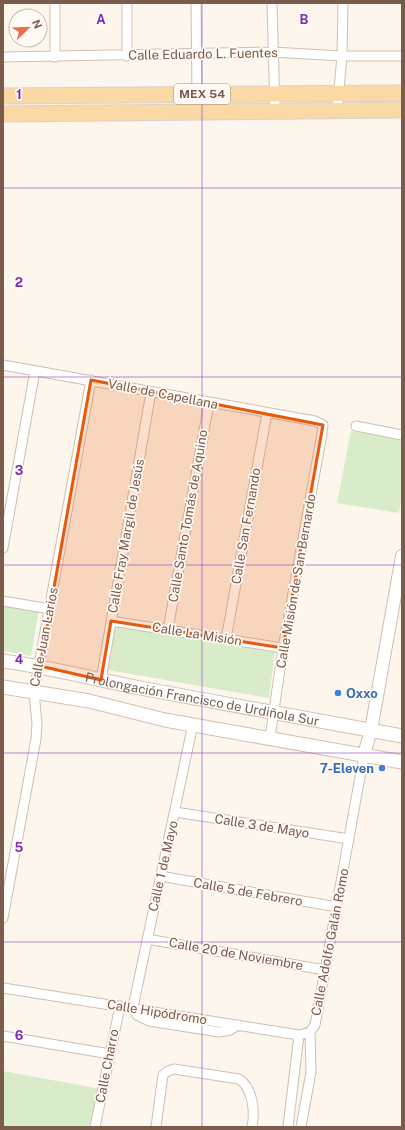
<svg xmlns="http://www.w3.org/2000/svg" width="405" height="1130" font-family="'Public Sans',sans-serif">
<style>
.green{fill:#d8ecc9}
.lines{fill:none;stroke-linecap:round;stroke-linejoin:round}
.minor-casing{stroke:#d1beb0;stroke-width:11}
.tertiary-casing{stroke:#d1beb0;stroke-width:14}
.secondary-casing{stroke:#d6c0b0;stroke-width:15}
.primary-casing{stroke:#dad1cd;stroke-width:17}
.minor{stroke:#fff;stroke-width:9}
.tertiary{stroke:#fff;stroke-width:12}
.secondary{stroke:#fff;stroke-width:13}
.primary{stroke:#fbd9a5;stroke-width:15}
.marked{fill:#e8590c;fill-opacity:0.2;stroke:#e8590c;stroke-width:3;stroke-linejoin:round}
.grid{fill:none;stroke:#7b2cbf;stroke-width:1;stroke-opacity:0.55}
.shop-dot{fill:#3f7fe0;stroke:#fffaf3;stroke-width:1.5}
.labels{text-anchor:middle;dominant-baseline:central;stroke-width:3.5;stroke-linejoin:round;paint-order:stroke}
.shield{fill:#fffaf3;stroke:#a28b7f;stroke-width:1}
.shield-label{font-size:12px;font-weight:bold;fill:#7a5c4d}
.street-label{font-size:13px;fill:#7a5c4d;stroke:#fffaf3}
.shop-label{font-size:13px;font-weight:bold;fill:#366cbe;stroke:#fffaf3;text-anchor:start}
.grid-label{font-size:13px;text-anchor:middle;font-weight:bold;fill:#7b2cbf;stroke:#fffaf3;stroke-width:3.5;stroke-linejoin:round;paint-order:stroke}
</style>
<rect width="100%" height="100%" fill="#fdf6ec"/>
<path class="green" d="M351 431 402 439V497L399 513 337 503Z
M3 603 39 609 31 656 3 651Z
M116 623 275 651 269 698 108 670Z
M3 1071 101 1089 93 1127H3Z"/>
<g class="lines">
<defs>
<path id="minor" d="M127 3V56
M196 3 197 94
M272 3 275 111
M3 57 272 52 342 56H402
M55 57V3
M337 111 342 56 343 3
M3 365 315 421 323 425 322 434 283 648 270 738
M356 426 402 435
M3 548 35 371
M3 601 50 609
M111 621 283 648
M168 629 209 403
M226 639 267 413
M101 680 151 392
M175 812 349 839
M160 876 337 907
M3 918 36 739 37 724 34 692 91 380
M147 939 325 970
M3 988 299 1035 310 1032
M133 1007 193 724
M133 1007 137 1015 149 1021 219 1032 230 1030 238 1025
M3 1036 110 1054
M95 1127 120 1006
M156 1127 163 1075 168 1071 174 1069 239 1079C253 1088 255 1112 252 1127
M288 1127 299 1035
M301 1127 311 1072 310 1032 315 1025 364 755"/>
<path id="tertiary" d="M364 755 371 730 402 556"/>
<g id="secondary">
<path id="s1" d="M3 661C49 667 94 679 140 688 227 704 314 720 402 736"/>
<path d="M3 687 89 701 165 720 402 762"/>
</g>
<path id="primary" d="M3 96 402 93
M3 114 402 110"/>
</defs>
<use href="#minor" class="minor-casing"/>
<use href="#tertiary" class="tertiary-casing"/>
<use href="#secondary" class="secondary-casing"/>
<use href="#primary" class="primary-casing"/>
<use href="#minor" class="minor"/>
<use href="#tertiary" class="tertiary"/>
<use href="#secondary" class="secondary"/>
<use href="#primary" class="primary"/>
</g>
<path class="marked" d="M91 380 323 425 283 648 111 621 101 680 40 666Z"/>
<path class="grid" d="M202 3V1127M3 188H402M3 377H402M3 565H402M3 753H402M3 942H402"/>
<g class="shop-dot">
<circle cx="338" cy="693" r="4"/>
<circle cx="382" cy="768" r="4"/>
</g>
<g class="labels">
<rect class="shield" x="174" y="84" width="56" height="20" rx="3"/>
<g class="shield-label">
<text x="202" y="94">MEX 54</text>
</g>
<g class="street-label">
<text transform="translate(203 54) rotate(-1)">Calle Eduardo L. Fuentes</text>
<text transform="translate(163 394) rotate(11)">Valle de Capellana</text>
<text transform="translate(188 516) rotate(-80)">Calle Santo Tomás de Aquino</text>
<text transform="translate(246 526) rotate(-80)">Calle San Fernando</text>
<text transform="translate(126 536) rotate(-80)">Calle Fray Margil de Jesús</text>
<text transform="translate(296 581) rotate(-80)">Calle Misión de San Bernardo</text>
<text transform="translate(197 634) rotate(9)">Calle La Misión</text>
<text transform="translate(44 637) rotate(-79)">Calle Juan Larios</text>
<text stroke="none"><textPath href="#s1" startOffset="203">Prolongación Francisco de Urdiñola Sur</textPath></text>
<text transform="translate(262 826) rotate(9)">Calle 3 de Mayo</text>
<text transform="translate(163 866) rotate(-77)">Calle 1 de Mayo</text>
<text transform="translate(248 892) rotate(10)">Calle 5 de Febrero</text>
<text transform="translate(330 942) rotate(-79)">Calle Adolfo Galán Romo</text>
<text transform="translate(236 954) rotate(10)">Calle 20 de Noviembre</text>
<text transform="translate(157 1012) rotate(9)">Calle Hipódromo</text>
<text transform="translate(107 1066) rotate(-79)">Calle Charro</text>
</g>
<g class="shop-label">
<text x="346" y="693">Oxxo</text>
<text x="374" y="768" text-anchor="end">7-Eleven</text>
</g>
</g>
<g class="grid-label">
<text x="101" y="24">A</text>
<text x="304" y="24">B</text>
<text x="19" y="99">1</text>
<text x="19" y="287">2</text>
<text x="19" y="475">3</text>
<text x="19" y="664">4</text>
<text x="19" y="852">5</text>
<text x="19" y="1040">6</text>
</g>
<rect width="405" height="1130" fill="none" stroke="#7a5c4d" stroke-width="8"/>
<g transform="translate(28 28) rotate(67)"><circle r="19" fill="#fffaf3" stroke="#cabbb1"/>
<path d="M0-3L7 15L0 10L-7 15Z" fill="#e76f51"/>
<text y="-6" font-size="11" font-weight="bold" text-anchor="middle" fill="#7a5c4d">N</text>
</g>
</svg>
